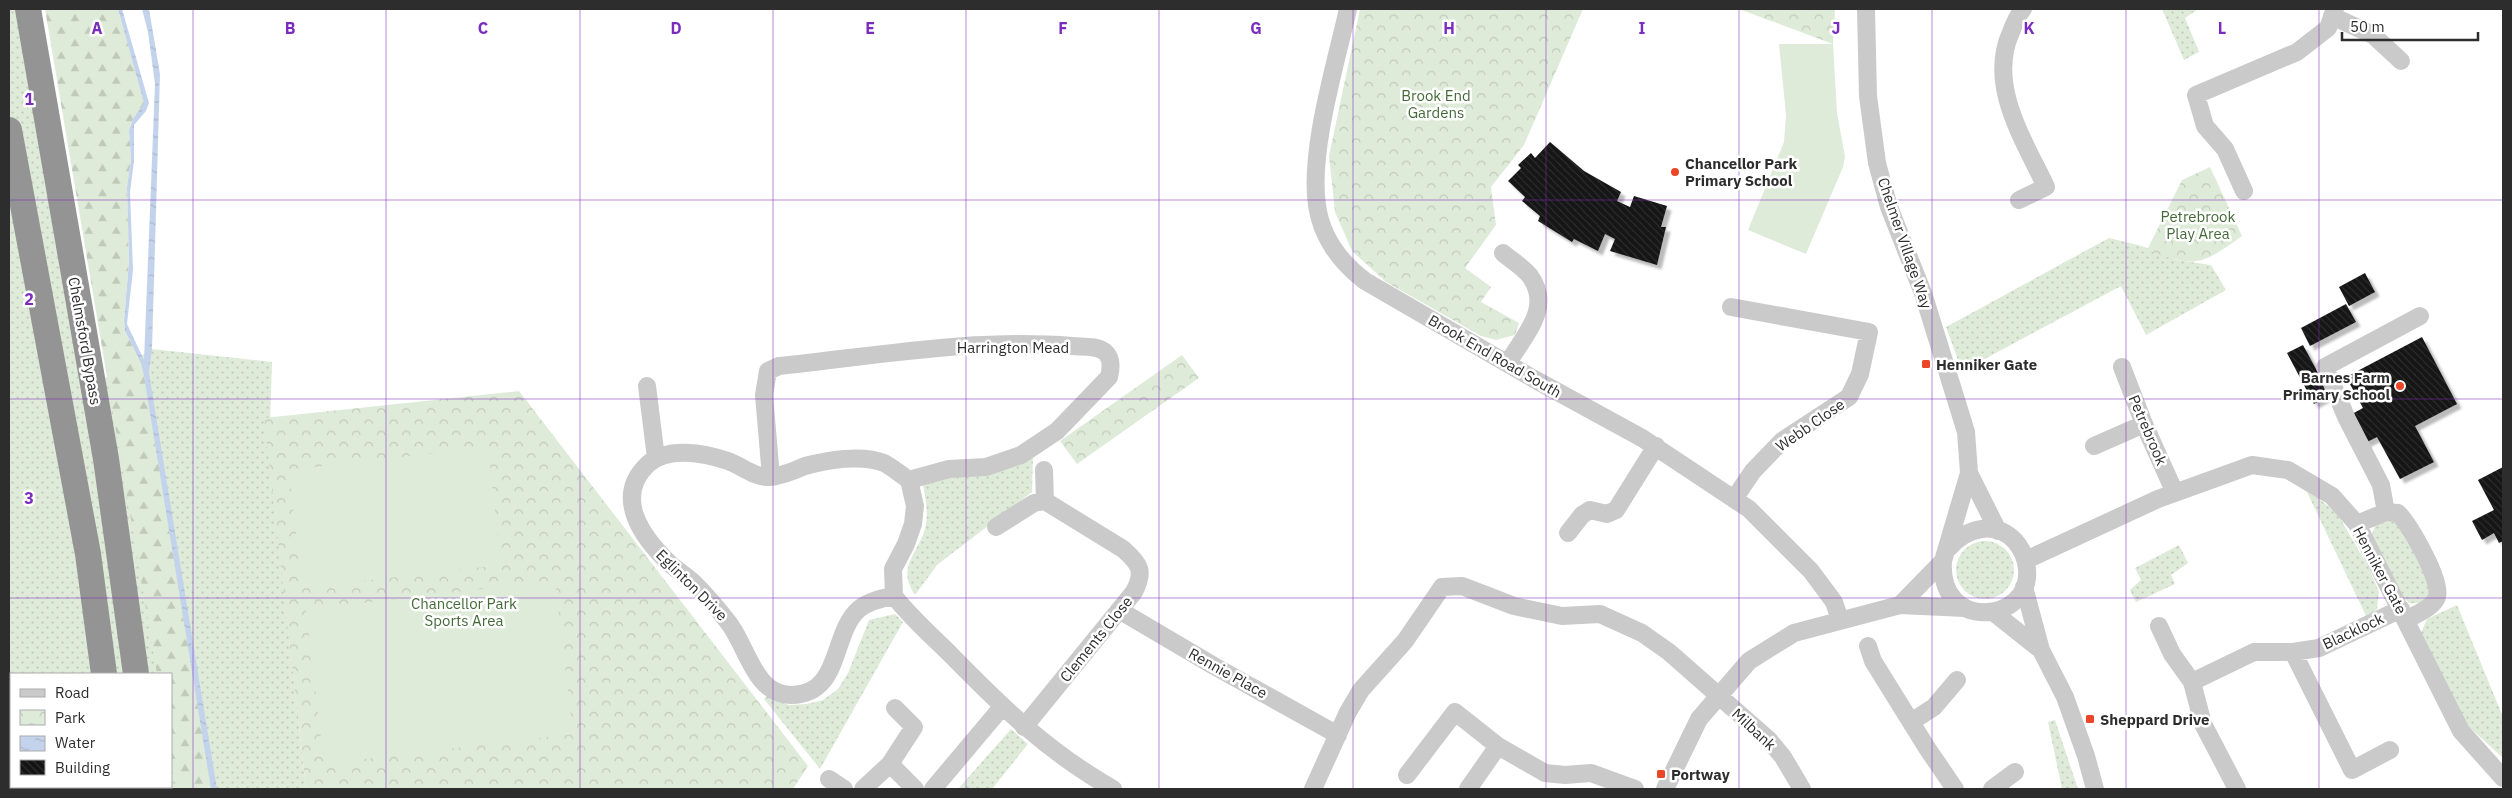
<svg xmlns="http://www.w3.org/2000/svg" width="2512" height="798" font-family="'IBM Plex Sans',sans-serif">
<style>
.grass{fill:url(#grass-dots);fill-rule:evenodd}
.forest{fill:url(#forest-firs)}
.park{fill:url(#park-crowns)}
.garden{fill:#dfebd9}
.water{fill:url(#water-ripples)}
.building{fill:url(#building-back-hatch);filter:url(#shadow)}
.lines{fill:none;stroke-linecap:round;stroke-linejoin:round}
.minor{stroke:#cacaca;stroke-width:18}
.highway{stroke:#949494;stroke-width:26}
.grid{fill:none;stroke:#7b2cbf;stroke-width:1;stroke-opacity:0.55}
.poi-dot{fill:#eb4727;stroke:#fff;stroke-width:2}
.labels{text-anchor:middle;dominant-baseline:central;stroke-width:5;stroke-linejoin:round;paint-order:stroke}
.park-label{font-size:15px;fill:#446a39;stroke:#fff}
.poi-label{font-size:15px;font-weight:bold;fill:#2d2d2d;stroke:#fff;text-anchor:start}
.street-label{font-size:15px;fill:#2d2d2d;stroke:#fff}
.grid-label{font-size:16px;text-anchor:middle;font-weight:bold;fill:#7b2cbf;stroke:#fff;stroke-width:5;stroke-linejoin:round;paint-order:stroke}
</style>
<defs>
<pattern id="grass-dots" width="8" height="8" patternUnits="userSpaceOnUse" patternTransform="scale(1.25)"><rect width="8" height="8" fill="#dfebd9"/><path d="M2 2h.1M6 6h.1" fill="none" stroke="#c0cabb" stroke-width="1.8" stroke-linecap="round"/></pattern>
<pattern id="forest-firs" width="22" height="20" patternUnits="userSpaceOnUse" patternTransform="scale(1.25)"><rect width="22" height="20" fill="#dfebd9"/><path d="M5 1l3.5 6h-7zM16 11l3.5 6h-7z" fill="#c0cabb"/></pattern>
<pattern id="park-crowns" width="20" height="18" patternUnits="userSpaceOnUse" patternTransform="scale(1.25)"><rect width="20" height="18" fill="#dfebd9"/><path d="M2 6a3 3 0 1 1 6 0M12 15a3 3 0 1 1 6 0" fill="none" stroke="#c0cabb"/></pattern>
<pattern id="water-ripples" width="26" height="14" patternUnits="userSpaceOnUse" patternTransform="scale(1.25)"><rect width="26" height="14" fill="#c4d3ec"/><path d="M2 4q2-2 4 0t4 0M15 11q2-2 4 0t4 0" fill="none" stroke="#a9b5cb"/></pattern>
<pattern id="building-back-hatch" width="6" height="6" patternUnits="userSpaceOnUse" patternTransform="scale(1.25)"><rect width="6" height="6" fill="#141414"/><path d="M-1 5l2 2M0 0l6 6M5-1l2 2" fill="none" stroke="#2e2e2e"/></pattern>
<filter id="shadow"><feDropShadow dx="4.5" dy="4.5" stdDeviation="1" flood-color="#0004"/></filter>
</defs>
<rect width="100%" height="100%" fill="#fff"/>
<path class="grass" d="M9 9H27L93 386 152 349 272 362 269 456 306 789H9ZM11 674H171V787H11Z
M2162 9H2198L2185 18 2199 52 2184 60Z
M2109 238 2142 246 2177 260 2211 265 2226 290 2146 335 2121 286 1962 371 1946 327Z
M1033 454 1032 492 937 565 915 595C897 568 915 557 924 532 929 517 926 500 923 485L930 477Z
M2305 488 2337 513 2369 568 2379 592 2377 609 2368 620Z
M2384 520H2394C2404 530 2434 578 2431 592 2429 603 2418 604 2409 603L2401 595 2372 535 2375 525Z
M1956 570a29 29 0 1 1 58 0a29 29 0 1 1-58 0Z
M2179 545 2188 563 2171 575 2175 584 2136 602 2130 590 2141 580 2135 568Z
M2457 605 2503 717V758L2468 726 2420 635 2427 619Z
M895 614 903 622 820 769 764 699 766 696 789 705 807 704 823 700 838 689 848 673 869 620Z
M2055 720 2078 789H2062L2048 722Z
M1011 729 1028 744 992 789H958Z"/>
<path class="forest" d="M45 9H118L145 104 133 119 129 130 131 159 127 187 129 262 124 321 125 331 141 363 144 376 211 789H175L171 757V674H157Z"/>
<path class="park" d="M1360 9H1583L1524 145 1491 187 1496 225 1465 268 1491 287 1481 302 1519 323 1515 335 1496 340 1481 336 1386 282 1352 251 1335 212 1329 156Z
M1739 9H1835L1833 44Z
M2210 167 2242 236C2200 266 2196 268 2147 250L2182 180Z
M1182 355 1199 378 1077 464 1060 441Z
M519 391 808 766 793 789H306L264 418Z"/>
<path class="garden" d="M1779 44H1833L1837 113 1845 157 1843 167 1806 254 1748 230 1784 142 1786 115Z
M488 447 501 565 302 588 289 470Z
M555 580 573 734 324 764 306 610Z"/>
<path class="water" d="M118 9H122L149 103 146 111 134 125V161L130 192 133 270 127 324 144 360 155 84 148 32 142 9H149L160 74 152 349 149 373 217 789H211L144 376 141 363 125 331 124 321 129 262 127 187 131 159 129 130 133 119 144 103Z"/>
<path class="building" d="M1550 142 1584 171 1621 192 1617 201 1630 207 1634 196 1667 206 1661 227H1666L1657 265 1610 251 1615 239 1605 234 1598 251 1574 239 1572 242 1538 221 1540 216 1522 201 1525 197 1508 181 1521 168 1518 165 1531 153 1535 158Z
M2365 273 2375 292 2349 306 2339 287Z
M2346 304 2356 322 2310 346 2301 328Z
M2422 337 2457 404 2415 426 2434 462 2400 479 2377 437 2365 443 2350 415 2363 408 2346 377Z
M2303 345 2330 395 2314 404 2287 353Z
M2503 467V541L2499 543 2494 533 2482 540 2472 521 2494 510 2478 480Z"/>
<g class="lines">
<path class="minor" d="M1348 9C1336 63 1309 151 1317 205 1321 236 1340 262 1365 281L1534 379 1642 438 1749 509 1811 571 1834 602 1840 620
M1866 9 1868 96 1877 163 1889 207 1923 293 1966 432 1969 473 1943 561C1938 633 2032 623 2027 569 2026 558 2022 549 2015 541 1995 520 1966 528 1949 548
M2332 16 2373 35 2401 61
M2244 191 2225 149 2205 126 2196 95 2297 52 2328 28 2335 9
M2019 200 2046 187C2024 140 1987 85 2011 32 2014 24 2017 16 2023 9
M1503 253C1511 260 1523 267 1530 276 1553 308 1524 335 1508 363
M1731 307 1869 332 1860 374 1849 397 1782 441 1753 471 1734 499
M2122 367 2144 424 2175 493
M647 386 656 458
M2094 446 2144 424
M1044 470 1045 501
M1969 473 1998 531
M771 477 764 395 768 371 779 366C876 356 974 338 1072 346 1082 347 1097 345 1105 352 1112 358 1111 369 1109 377L1057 431 1021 455 986 467 949 469 909 480
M2386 512 2381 485 2347 419 2325 367 2420 316
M2357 524 2386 512 2398 513C2410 526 2442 580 2437 597 2433 608 2416 614 2406 620
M996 527 1034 503 1045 501 1123 549C1140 564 1145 571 1134 592L1024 727
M1568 533 1582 515 1590 510 1607 514 1616 510 1656 446
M2026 560 2158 499 2252 465 2288 470 2332 496 2357 524 2461 731 2503 778
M2024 587 2041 650 2065 697 2086 756 2095 789
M894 596C882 598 869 601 859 609 831 633 842 695 791 695 754 695 747 645 728 622 718 609 707 596 696 585 688 577 678 571 669 563 642 537 613 497 648 464 668 446 704 453 728 461 742 466 753 477 769 477 780 477 795 470 805 466 827 460 862 454 884 463 892 467 901 475 909 480L915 506 913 524 906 544 893 569 894 596C911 618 933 637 952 656 1005 710 1047 751 1113 789
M1900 605 1943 561
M1119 610 1214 666 1338 735
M1993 612 2041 650
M2159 626 2172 654 2192 682
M1868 646 1873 661 1927 748 1955 789
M2293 652 2352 770 2390 750
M1911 722 1934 707 1957 680
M1498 746 1545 773 1565 775 1591 773 1635 789
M890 764 914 727 895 708
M1407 775 1455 712 1498 746 1468 789
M829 779 844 789
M863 789 890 764 915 789
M933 789 1002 707
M1313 789 1348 712 1361 690 1405 641 1442 587 1462 586 1514 606 1562 616 1600 614 1642 633 1669 652 1769 740 1783 757 1802 789
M1665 789 1699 719 1749 661 1794 633 1900 605 1965 608
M1992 789 2015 772
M2237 789 2203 724 2192 682 2254 652H2293L2319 648 2401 609"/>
<path class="highway" d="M28 9 106 459 136 674
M9 130 88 554 104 674
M119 787V789
M152 787V789"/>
</g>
<path class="grid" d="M193 9V789M386 9V789M580 9V789M773 9V789M966 9V789M1159 9V789M1353 9V789M1546 9V789M1739 9V789M1932 9V789M2126 9V789M2319 9V789M9 200H2503M9 399H2503M9 598H2503"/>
<g class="poi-dot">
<circle cx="1675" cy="172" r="5"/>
<rect x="1921" y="359" width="10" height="10" rx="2.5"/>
<circle cx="2400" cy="386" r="5"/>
<rect x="2085" y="714" width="10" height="10" rx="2.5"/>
<rect x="1656" y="769" width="10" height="10" rx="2.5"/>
</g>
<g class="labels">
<g class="park-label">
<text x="1436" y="95">Brook End<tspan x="1436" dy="17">Gardens</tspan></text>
<text x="2198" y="216">Petrebrook<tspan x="2198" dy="17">Play Area</tspan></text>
<text x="464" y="603">Chancellor Park<tspan x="464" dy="17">Sports Area</tspan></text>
</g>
<g class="poi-label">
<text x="1685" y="163">Chancellor Park<tspan x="1685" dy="17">Primary School</tspan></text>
<text x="1936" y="364">Henniker Gate</text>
<text x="2390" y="377" text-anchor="end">Barnes Farm<tspan x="2390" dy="17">Primary School</tspan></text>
<text x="2100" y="719">Sheppard Drive</text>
<text x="1671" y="774">Portway</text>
</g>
<g class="street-label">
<text transform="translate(1905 243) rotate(71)">Chelmer Village Way</text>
<text transform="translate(85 341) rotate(80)">Chelmsford Bypass</text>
<text x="1013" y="347">Harrington Mead</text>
<text transform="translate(1495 356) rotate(30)">Brook End Road South</text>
<text transform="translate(1810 425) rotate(-35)">Webb Close</text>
<text transform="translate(2148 430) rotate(67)">Petrebrook</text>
<text transform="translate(2380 570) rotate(62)">Henniker Gate</text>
<text transform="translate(692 585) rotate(45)">Eglinton Drive</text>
<text transform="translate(2353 631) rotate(-25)">Blacklock</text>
<text transform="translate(1096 639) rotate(-51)">Clements Close</text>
<text transform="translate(1228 673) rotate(29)">Rennie Place</text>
<text transform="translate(1754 729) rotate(43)">Milbank</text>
</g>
</g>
<g class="grid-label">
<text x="97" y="34">A</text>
<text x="290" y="34">B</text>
<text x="483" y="34">C</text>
<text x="676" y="34">D</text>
<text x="870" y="34">E</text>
<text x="1063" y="34">F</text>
<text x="1256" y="34">G</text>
<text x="1449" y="34">H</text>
<text x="1642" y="34">I</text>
<text x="1836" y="34">J</text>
<text x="2029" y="34">K</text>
<text x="2222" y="34">L</text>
<text x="29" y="105">1</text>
<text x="29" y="305">2</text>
<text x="29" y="504">3</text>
</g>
<rect width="2512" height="798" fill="none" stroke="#2d2d2d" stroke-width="20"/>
<rect x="10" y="673" width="162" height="115" fill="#ffffff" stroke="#ababab"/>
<rect x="20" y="689" width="25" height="8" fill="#cacaca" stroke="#ababab"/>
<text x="55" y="698" font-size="15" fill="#2d2d2d">Road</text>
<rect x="20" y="710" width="25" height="15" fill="url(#park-crowns)" stroke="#ababab"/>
<text x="55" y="723" font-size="15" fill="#2d2d2d">Park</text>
<rect x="20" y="736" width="25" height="15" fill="url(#water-ripples)" stroke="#ababab"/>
<text x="55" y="748" font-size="15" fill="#2d2d2d">Water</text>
<rect x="20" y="760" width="25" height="15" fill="url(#building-back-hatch)" stroke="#ababab"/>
<text x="55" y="773" font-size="15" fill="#2d2d2d">Building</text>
<path d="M2342 32v8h136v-8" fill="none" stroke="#2d2d2d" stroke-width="2.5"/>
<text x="2350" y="32" font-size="15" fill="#2d2d2d" stroke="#ffffff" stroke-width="4" paint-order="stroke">50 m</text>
</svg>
